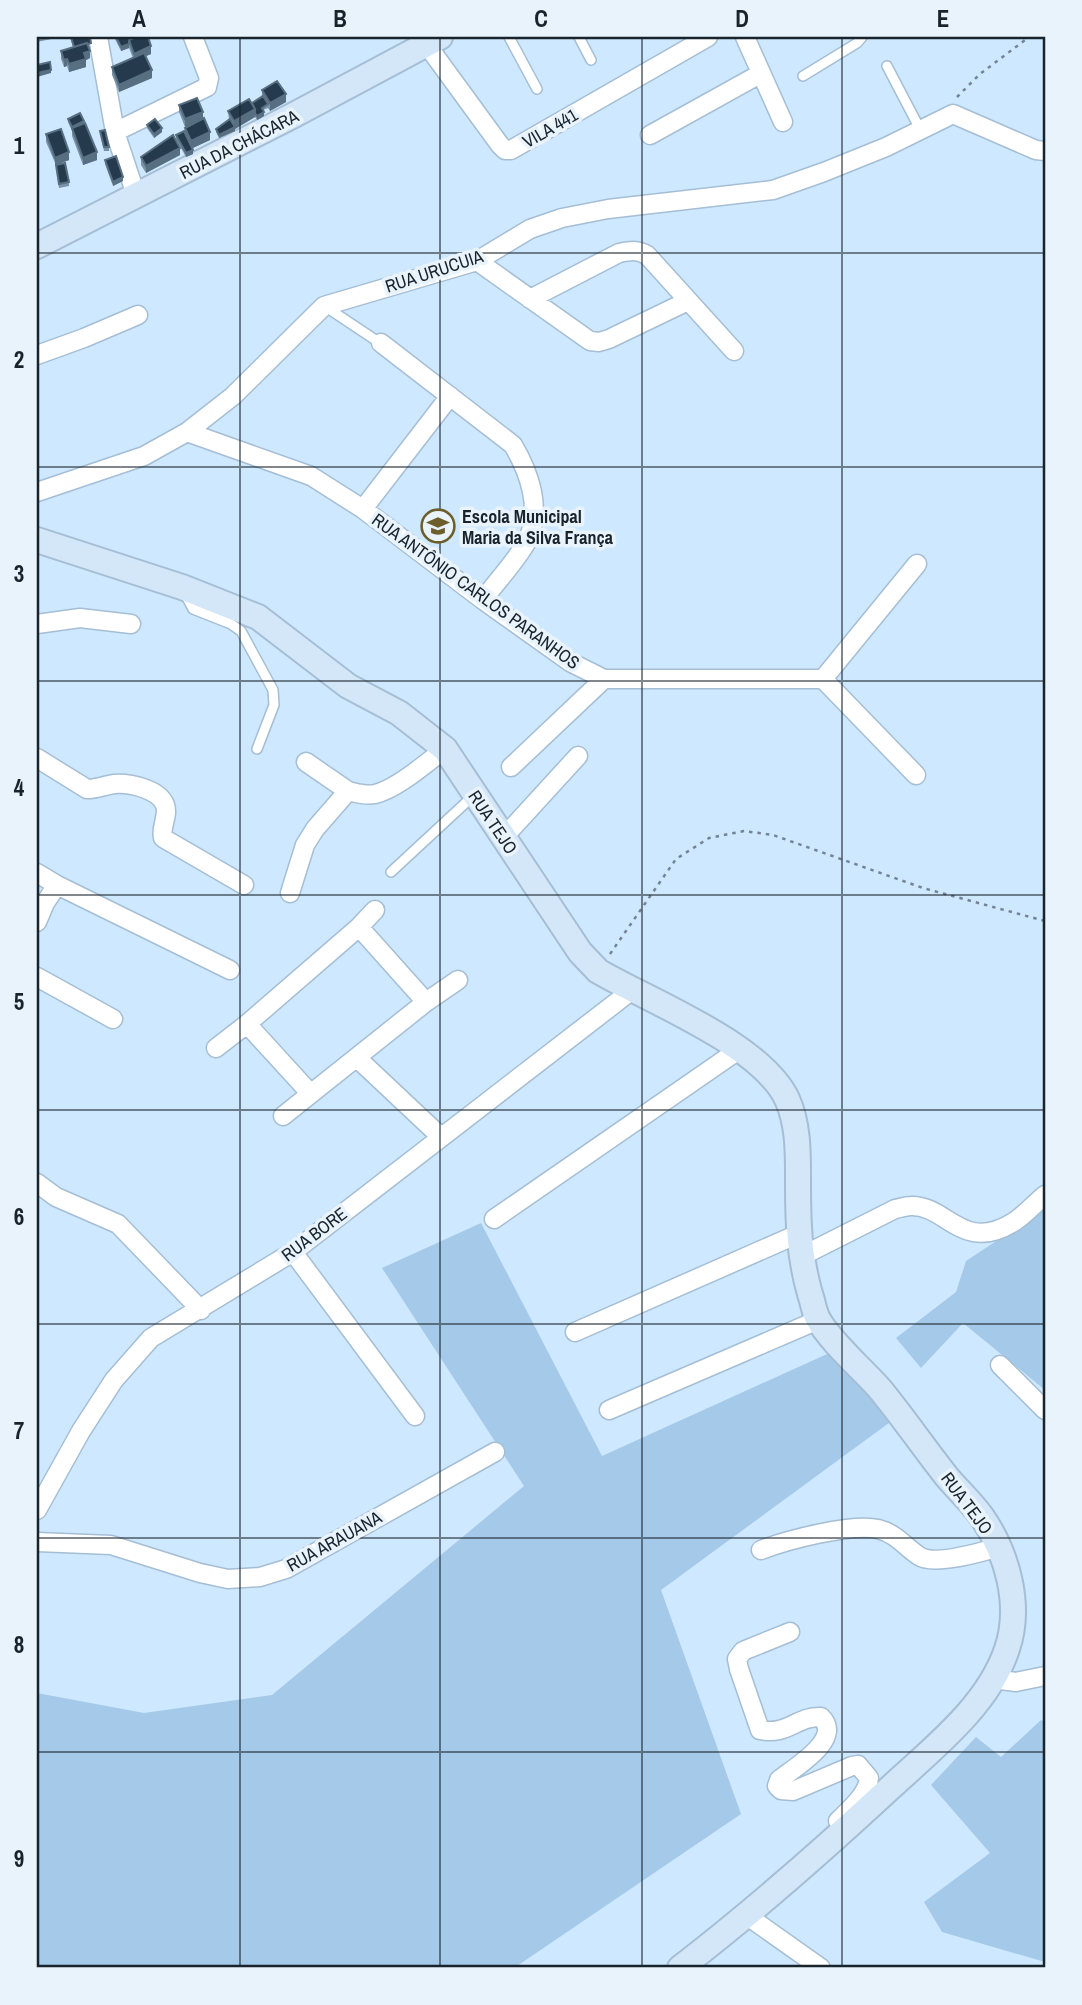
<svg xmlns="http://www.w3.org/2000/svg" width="1082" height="2005" font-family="'Archivo Narrow',sans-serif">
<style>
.green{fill:#a4c9e9}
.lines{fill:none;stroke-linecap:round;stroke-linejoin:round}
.lane-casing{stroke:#a5bed4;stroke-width:12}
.street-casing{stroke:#a5bed4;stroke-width:21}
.secondary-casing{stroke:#a5bed4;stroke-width:28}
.path{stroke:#738595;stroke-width:2.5;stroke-dasharray:3.5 5;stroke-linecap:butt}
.lane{stroke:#fff;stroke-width:9}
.street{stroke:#fff;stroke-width:18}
.secondary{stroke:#d3e7f8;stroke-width:24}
.wall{fill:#7a92a6}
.shaded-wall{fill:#586f82}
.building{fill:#253b4d;stroke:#586f82;stroke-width:2}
.grid{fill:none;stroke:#19232b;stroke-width:2;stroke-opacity:0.55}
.labels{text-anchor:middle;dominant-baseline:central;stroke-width:7;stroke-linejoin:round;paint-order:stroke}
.street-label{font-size:18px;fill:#19232b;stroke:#e9f3fc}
.poi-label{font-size:18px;font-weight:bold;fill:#19232b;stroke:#e9f3fc;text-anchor:start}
.neatline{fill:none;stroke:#19232b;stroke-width:2.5}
.grid-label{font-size:23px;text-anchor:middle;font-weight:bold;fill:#19232b}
</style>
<rect width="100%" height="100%" fill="#cee8ff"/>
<path class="green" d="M1045 1209V1390L963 1323 921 1368 896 1338 956 1292 966 1261Z
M481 1223 602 1456 836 1350 897 1417 661 1590 741 1814 514 1968H37V1693L144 1713 272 1695 524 1486 382 1268Z
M1041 1720 1045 1722V1962L942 1932 924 1902 990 1853 931 1785 976 1737 1001 1757Z"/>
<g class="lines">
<defs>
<path id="lane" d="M509 37 537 89
M579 37 591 60
M887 66 921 131
M803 76 857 43 862 37
M326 307 374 339
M184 592 193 609 231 624 241 631 273 690 274 705 257 749
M391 872 473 796"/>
<path id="street" d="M98 37 115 132 136 195
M745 37 783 122
M427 45 500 145 505 150H511L708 37
M115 132 207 87 209 78 193 37
M650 135 760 74
M477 261 590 341 599 342 609 339 688 301
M530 299 619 253C629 251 637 249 647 255L734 351
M381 343 513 445C529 472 542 508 528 539 520 557 495 583 483 600
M37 355 84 338 138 315
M187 432 311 476 363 509 483 600 570 662 604 679H823
M37 492 144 456 187 432 233 396 324 306 477 261 530 229 562 218 608 209 773 190 824 172 886 147 953 114 1036 150 1045 151
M363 509 450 396
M37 624 80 618 131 624
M823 679 917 564
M823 679 916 775
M37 758 87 789C97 789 105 785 115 784 130 783 159 789 165 805 169 816 160 827 163 838L244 885
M306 762 348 791
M511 767 604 679
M503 838 578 756
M37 873 57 885 230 970
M290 893 305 845 315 829 348 791C357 793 365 796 375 794 397 789 426 763 445 749
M37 922 45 903 57 885
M359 927 426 1002
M37 977 113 1019
M216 1048 247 1024
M357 1058 440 1136
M310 1093 247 1024 359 927 375 910
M283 1116 426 1002 458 980
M37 1183 56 1197 118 1224 201 1310
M494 1219 740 1049
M293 1252 415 1416
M800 1257 895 1209C900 1208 906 1206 911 1206 947 1205 962 1253 1012 1223 1024 1216 1034 1204 1045 1195
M575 1332 798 1234
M1000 1365 1045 1410
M609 1410 818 1320
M37 1510 81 1431 114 1380 151 1338 293 1252 631 991
M37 1542 111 1545 200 1573 228 1579 260 1577 286 1569 495 1452
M761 1550C787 1540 852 1523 878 1529 897 1534 904 1546 919 1556 934 1566 982 1552 999 1547
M790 1632 743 1651 737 1659 739 1669 760 1730C787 1736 797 1716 821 1717 844 1739 795 1767 779 1780L777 1786 781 1790 793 1791 852 1766 858 1765 869 1778C868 1794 849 1810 838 1821
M993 1679 1016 1682 1045 1676
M746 1915 821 1968"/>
<path id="secondary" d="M37 246 292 116 440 37
M37 540 182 587 258 617 348 686 399 713 445 749 580 952 598 971C651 1002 761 1044 787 1099 799 1125 798 1156 798 1184 798 1224 799 1255 810 1294 813 1302 814 1312 818 1319 828 1339 863 1370 879 1388 903 1417 924 1448 947 1477 958 1490 972 1503 982 1517 1007 1553 1022 1605 1007 1649 988 1706 932 1749 890 1788 822 1851 753 1912 680 1968"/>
</defs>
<use href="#lane" class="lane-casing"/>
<use href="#street" class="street-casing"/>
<use href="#secondary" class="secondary-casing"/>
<path class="path" d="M957 97 980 74 1029 37
M610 954 676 859 709 838 744 831 773 835 923 888 1045 921"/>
<use href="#lane" class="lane"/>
<use href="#street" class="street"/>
<use href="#secondary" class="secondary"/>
</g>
<path class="wall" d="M37 37H56V38L37 42Z
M70 37 91 47 89 48 90 58 86 60V67L69 72 67 66 64 67 61 59V51L73 47Z
M114 37H133L151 54 146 56 152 78 119 92 112 75V67L133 58 129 48 121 51Z
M262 90 286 102 270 111 268 108 263 110 264 116 257 120 255 117 235 129V131L219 138 216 132V129L229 120 228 111 252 103 262 97Z
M179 105 203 119 210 140 192 148 193 154 186 157 176 139V135L185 132V128L199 121 185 127 179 112Z
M68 119 84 123 97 160 83 165 72 136V131L68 122Z
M147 125 162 132 154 138 147 128Z
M100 131 109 147V151H104Z
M46 134 69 160 57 165 69 182V186L59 188 56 165 46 142Z
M180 155 146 173 141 165V157Z
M105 160 123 181 113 186 105 164Z"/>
<path class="shaded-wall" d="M129 44V48L121 51V47Z
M151 46V54L134 61V54Z
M90 51V58L86 60V67L69 72V64L84 53Z
M67 59V66L64 67V60Z
M51 70V73L37 77V73Z
M152 70V78L119 92V85Z
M286 94V102L270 111V103Z
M255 109V117L235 129V131L219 138V135L234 127V121Z
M203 112V119L185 127V119Z
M264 112V116L257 120V116Z
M162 128V132L154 138V134Z
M210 132V140L191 149V141Z
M180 148V155L146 173V166Z
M193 150V154L186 157V153Z
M69 152V160L55 165V158Z
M97 152V160L83 165V158Z
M123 177V181L113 186V182Z"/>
<path class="building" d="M71 37H90L91 43 88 44 87 43 74 47Z
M116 37H133V38L129 40V44L121 47Z
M136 37H148L151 46 134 54 129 40Z
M87 43 90 51 84 53 86 59 69 64 67 59 64 60 61 51Z
M144 53 152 70 119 85 112 67Z
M50 62 51 70 37 73V65Z
M277 81 286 94 270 103 262 90Z
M263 96 268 104 262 108 264 112 257 116 255 113V109L252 103Z
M197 98 203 112 185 119 179 105Z
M249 99 255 109 234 121 228 111Z
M80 113 84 121 72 127 68 119Z
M204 118 210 132 191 141 185 128Z
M155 119 162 128 154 134 147 125Z
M230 119 235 127 219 135 216 129Z
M85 123 97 152 83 158 72 128Z
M61 129 69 152 55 158 46 134Z
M105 130 109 147H104L100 131Z
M184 131 193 150 186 153 176 135Z
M173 135 180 148 146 166 141 157Z
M116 156 123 177 113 182 105 160Z
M65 163 69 182 59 184 56 165Z"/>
<path class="grid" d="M240 37V1968M440 37V1968M642 37V1968M842 37V1968M37 253H1045M37 467H1045M37 681H1045M37 895H1045M37 1110H1045M37 1324H1045M37 1538H1045M37 1752H1045"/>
<defs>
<symbol id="school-ring" viewBox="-11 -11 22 22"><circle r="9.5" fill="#e9f3fc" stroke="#6d5f2c" stroke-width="1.5"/><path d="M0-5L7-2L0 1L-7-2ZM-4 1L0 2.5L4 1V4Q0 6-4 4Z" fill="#6d5f2c"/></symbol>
</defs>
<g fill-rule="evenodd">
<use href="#school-ring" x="419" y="507" width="38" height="38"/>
</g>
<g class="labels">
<g class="street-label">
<text transform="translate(550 128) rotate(-30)">VILA 441</text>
<text transform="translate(239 144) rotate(-27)">RUA DA CHÁCARA</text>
<text transform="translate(434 271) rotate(-18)">RUA URUCUIA</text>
<text transform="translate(476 591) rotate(36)">RUA ANTÔNIO CARLOS PARANHOS</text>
<text transform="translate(493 822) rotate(56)">RUA TEJO</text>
<text transform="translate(314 1234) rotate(-37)">RUA BORE</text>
<text transform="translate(967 1503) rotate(53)">RUA TEJO</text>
<text transform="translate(334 1541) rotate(-29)">RUA ARAUANA</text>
</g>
<g class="poi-label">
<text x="462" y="516">Escola Municipal<tspan x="462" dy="21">Maria da Silva França</tspan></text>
</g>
</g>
<rect width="1082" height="2005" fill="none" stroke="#e9f3fc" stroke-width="77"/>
<rect x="38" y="38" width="1006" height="1928" class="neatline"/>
<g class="grid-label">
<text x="139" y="27">A</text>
<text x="340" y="27">B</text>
<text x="541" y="27">C</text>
<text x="742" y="27">D</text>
<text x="943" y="27">E</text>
<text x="19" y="154">1</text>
<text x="19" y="368">2</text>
<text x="19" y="582">3</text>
<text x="19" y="796">4</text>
<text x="19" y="1010">5</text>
<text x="19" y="1225">6</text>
<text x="19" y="1439">7</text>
<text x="19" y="1653">8</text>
<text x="19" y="1867">9</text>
</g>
</svg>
